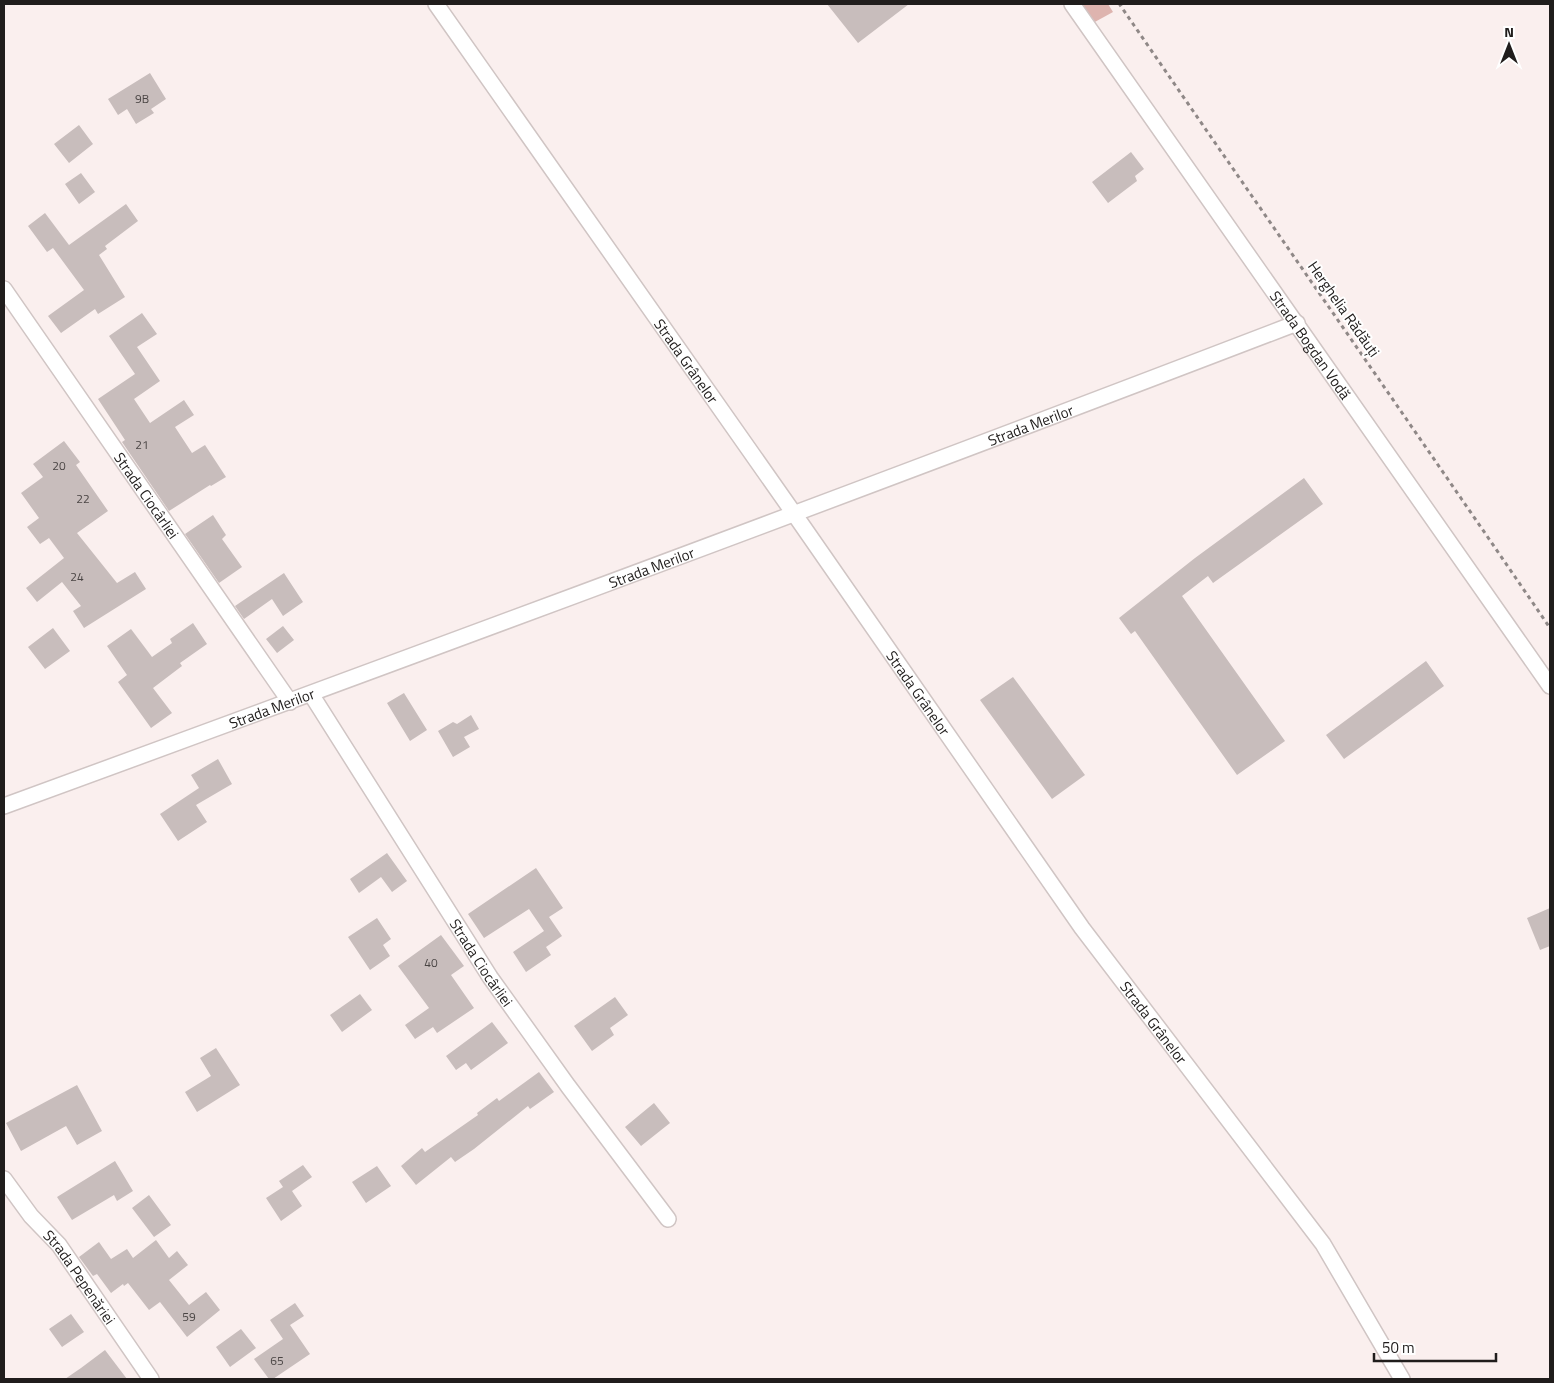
<svg xmlns="http://www.w3.org/2000/svg" width="1554" height="1383" font-family="'Titillium Web',sans-serif">
<style>
.green{fill:#deb4af}
.building{fill:#c8bdbc}
.lines{fill:none;stroke-linecap:round;stroke-linejoin:round}
.street-casing{stroke:#d0c5c4;stroke-width:18}
.path{stroke:#8f8887;stroke-width:3;stroke-dasharray:4 4;stroke-linecap:butt}
.street{stroke:#fff;stroke-width:15}
.labels{text-anchor:middle;dominant-baseline:central;stroke-width:4;stroke-linejoin:round;paint-order:stroke}
.number-label{font-size:12px;fill:#4a4544}
.street-label{font-size:15px;fill:#201d1c;stroke:#fff}
</style>
<rect width="100%" height="100%" fill="#faefee"/>
<path class="green" d="M1079 4H1108L1113 12 1093 23Z"/>
<path class="building" d="M827 4H909L858 43Z
M150 73 166 99 151 109 154 113 136 124 127 109 118 115 108 99Z
M79 125 93 144 69 163 54 144Z
M1131 152 1144 169 1135 176 1137 181 1108 203 1092 182Z
M81 173 95 192 79 204 65 184Z
M126 204 138 221 105 246 107 249 99 255 125 297 98 314 95 309 61 333 48 316 84 290 53 248 47 252 28 226 45 213 69 245Z
M142 313 157 334 137 347 160 381 134 399 150 423 184 400 194 415 175 427 192 453 205 445 226 477 211 486 210 485 169 511 122 442 125 440 98 399 135 374 109 336Z
M64 441 80 462 76 465 108 511 77 533 117 583 135 572 146 589 84 628 73 611 81 606 62 582 37 602 26 588 64 558 49 538 40 544 27 527 39 518 21 493 43 477 33 464Z
M1304 478 1323 504 1213 583 1208 576 1182 596 1285 741 1237 775 1135 631 1131 634 1119 618 1195 558Z
M213 515 226 535 222 539 242 567 219 583 185 534Z
M284 573 303 602 283 616 272 599 244 619 235 606Z
M193 623 207 644 180 663 182 666 153 688 172 713 151 728 118 682 127 675 107 646 131 629 152 657 172 643 170 639Z
M283 626 294 640 277 653 266 639Z
M53 628 70 651 45 669 28 647Z
M1426 661 1444 686 1344 759 1326 735Z
M1013 677 1085 775 1052 799 980 700Z
M404 693 427 730 410 741 387 703Z
M471 715 479 729 464 737 470 747 453 757 438 731 453 722 457 724Z
M218 759 232 784 196 805 207 822 178 841 160 814 199 788 191 775Z
M387 853 407 881 392 892 381 877 359 893 350 879Z
M536 868 563 908 549 917 562 936 546 947 551 955 526 972 513 952 544 931 529 909 484 938 468 914Z
M1550 908V946L1540 950 1527 918Z
M377 918 391 939 383 945 390 956 370 970 348 937Z
M441 935 464 966 451 975 474 1008 437 1033 433 1027 415 1039 405 1025 429 1008 398 966Z
M360 994 372 1010 342 1032 330 1015Z
M615 997 628 1015 610 1028 614 1035 592 1051 574 1026Z
M492 1022 508 1043 471 1070 466 1063 456 1070 446 1056Z
M216 1048 240 1085 197 1112 185 1092 211 1076 200 1058Z
M539 1072 554 1092 530 1109 528 1106 474 1149 455 1162 451 1157 416 1185 401 1166 422 1148 425 1152 478 1115 477 1113 497 1098 499 1101Z
M77 1085 102 1131 77 1145 66 1126 21 1151 6 1123Z
M654 1103 670 1123 641 1146 625 1127Z
M115 1161 133 1191 117 1201 114 1195 72 1220 57 1197Z
M303 1165 312 1177 292 1191 302 1206 281 1221 266 1198 283 1187 279 1181Z
M377 1166 391 1186 366 1203 352 1182Z
M149 1195 171 1225 154 1237 132 1208Z
M156 1240 169 1258 177 1251 188 1265 169 1280 189 1305 206 1292 220 1310 187 1337 160 1302 149 1310 128 1283 124 1286 123 1284 111 1293 97 1274 93 1276 79 1257 99 1242 111 1259 127 1249 133 1258Z
M295 1303 304 1316 290 1325 310 1354 273 1379H269L254 1359 283 1339 270 1320Z
M71 1314 84 1332 62 1347 49 1329Z
M241 1329 256 1348 230 1367 216 1347Z
M105 1350 127 1379H65L81 1368Z"/>
<g class="lines">
<defs>
<g id="street">
<path id="s1" d="M436 4 795 515 1082 928 1323 1244 1402 1379"/>
<path id="s2" d="M1072 4 1550 686"/>
<path id="s3" d="M4 289 290 702"/>
<path id="s4" d="M311 694 490 977 568 1086 668 1219"/>
<path id="s5" d="M4 806C436 648 867 488 1297 323"/>
<path id="s6" d="M4 1179 31 1216 59 1245 151 1379"/>
</g>
</defs>
<use href="#street" class="street-casing"/>
<path class="path" d="M1122 4 1120 5C1263 213 1408 420 1550 628"/>
<use href="#street" class="street"/>
</g>
<g class="labels">
<g class="number-label">
<text x="142" y="98">9B</text>
<text x="142" y="444">21</text>
<text x="59" y="465">20</text>
<text x="83" y="498">22</text>
<text x="77" y="576">24</text>
<text x="431" y="962">40</text>
<text x="189" y="1316">59</text>
<text x="277" y="1360">65</text>
</g>
<g class="street-label">
<text transform="translate(1344 309) rotate(55)">Herghelia Rădăuți</text>
<text stroke="none"><textPath href="#s2" startOffset="416">Strada Bogdan Vodă</textPath></text>
<text stroke="none"><textPath href="#s1" startOffset="436">Strada Grânelor</textPath></text>
<text stroke="none"><textPath href="#s5" startOffset="1095">Strada Merilor</textPath></text>
<text stroke="none"><textPath href="#s3" startOffset="251">Strada Ciocârliei</textPath></text>
<text stroke="none"><textPath href="#s5" startOffset="690">Strada Merilor</textPath></text>
<text stroke="none"><textPath href="#s1" startOffset="841">Strada Grânelor</textPath></text>
<text stroke="none"><textPath href="#s5" startOffset="285">Strada Merilor</textPath></text>
<text stroke="none"><textPath href="#s4" startOffset="318">Strada Ciocârliei</textPath></text>
<text stroke="none"><textPath href="#s1" startOffset="1246">Strada Grânelor</textPath></text>
<text stroke="none"><textPath href="#s6" startOffset="124">Strada Pepenăriei</textPath></text>
</g>
</g>
<rect width="1554" height="1383" fill="none" stroke="#201d1c" stroke-width="10"/>
<g transform="translate(1509 45)" stroke="#ffffff" stroke-width="4" paint-order="stroke">
<path d="M0-4L9 19L0 12L-9 19Z" fill="#201d1c"/>
<text y="-8" font-size="14" font-weight="bold" text-anchor="middle" fill="#201d1c">N</text>
</g>
<path d="M1374 1353v8h122v-8" fill="none" stroke="#201d1c" stroke-width="2.5"/>
<text x="1382" y="1353" font-size="15" fill="#201d1c" stroke="#ffffff" stroke-width="4" paint-order="stroke">50 m</text>
</svg>
